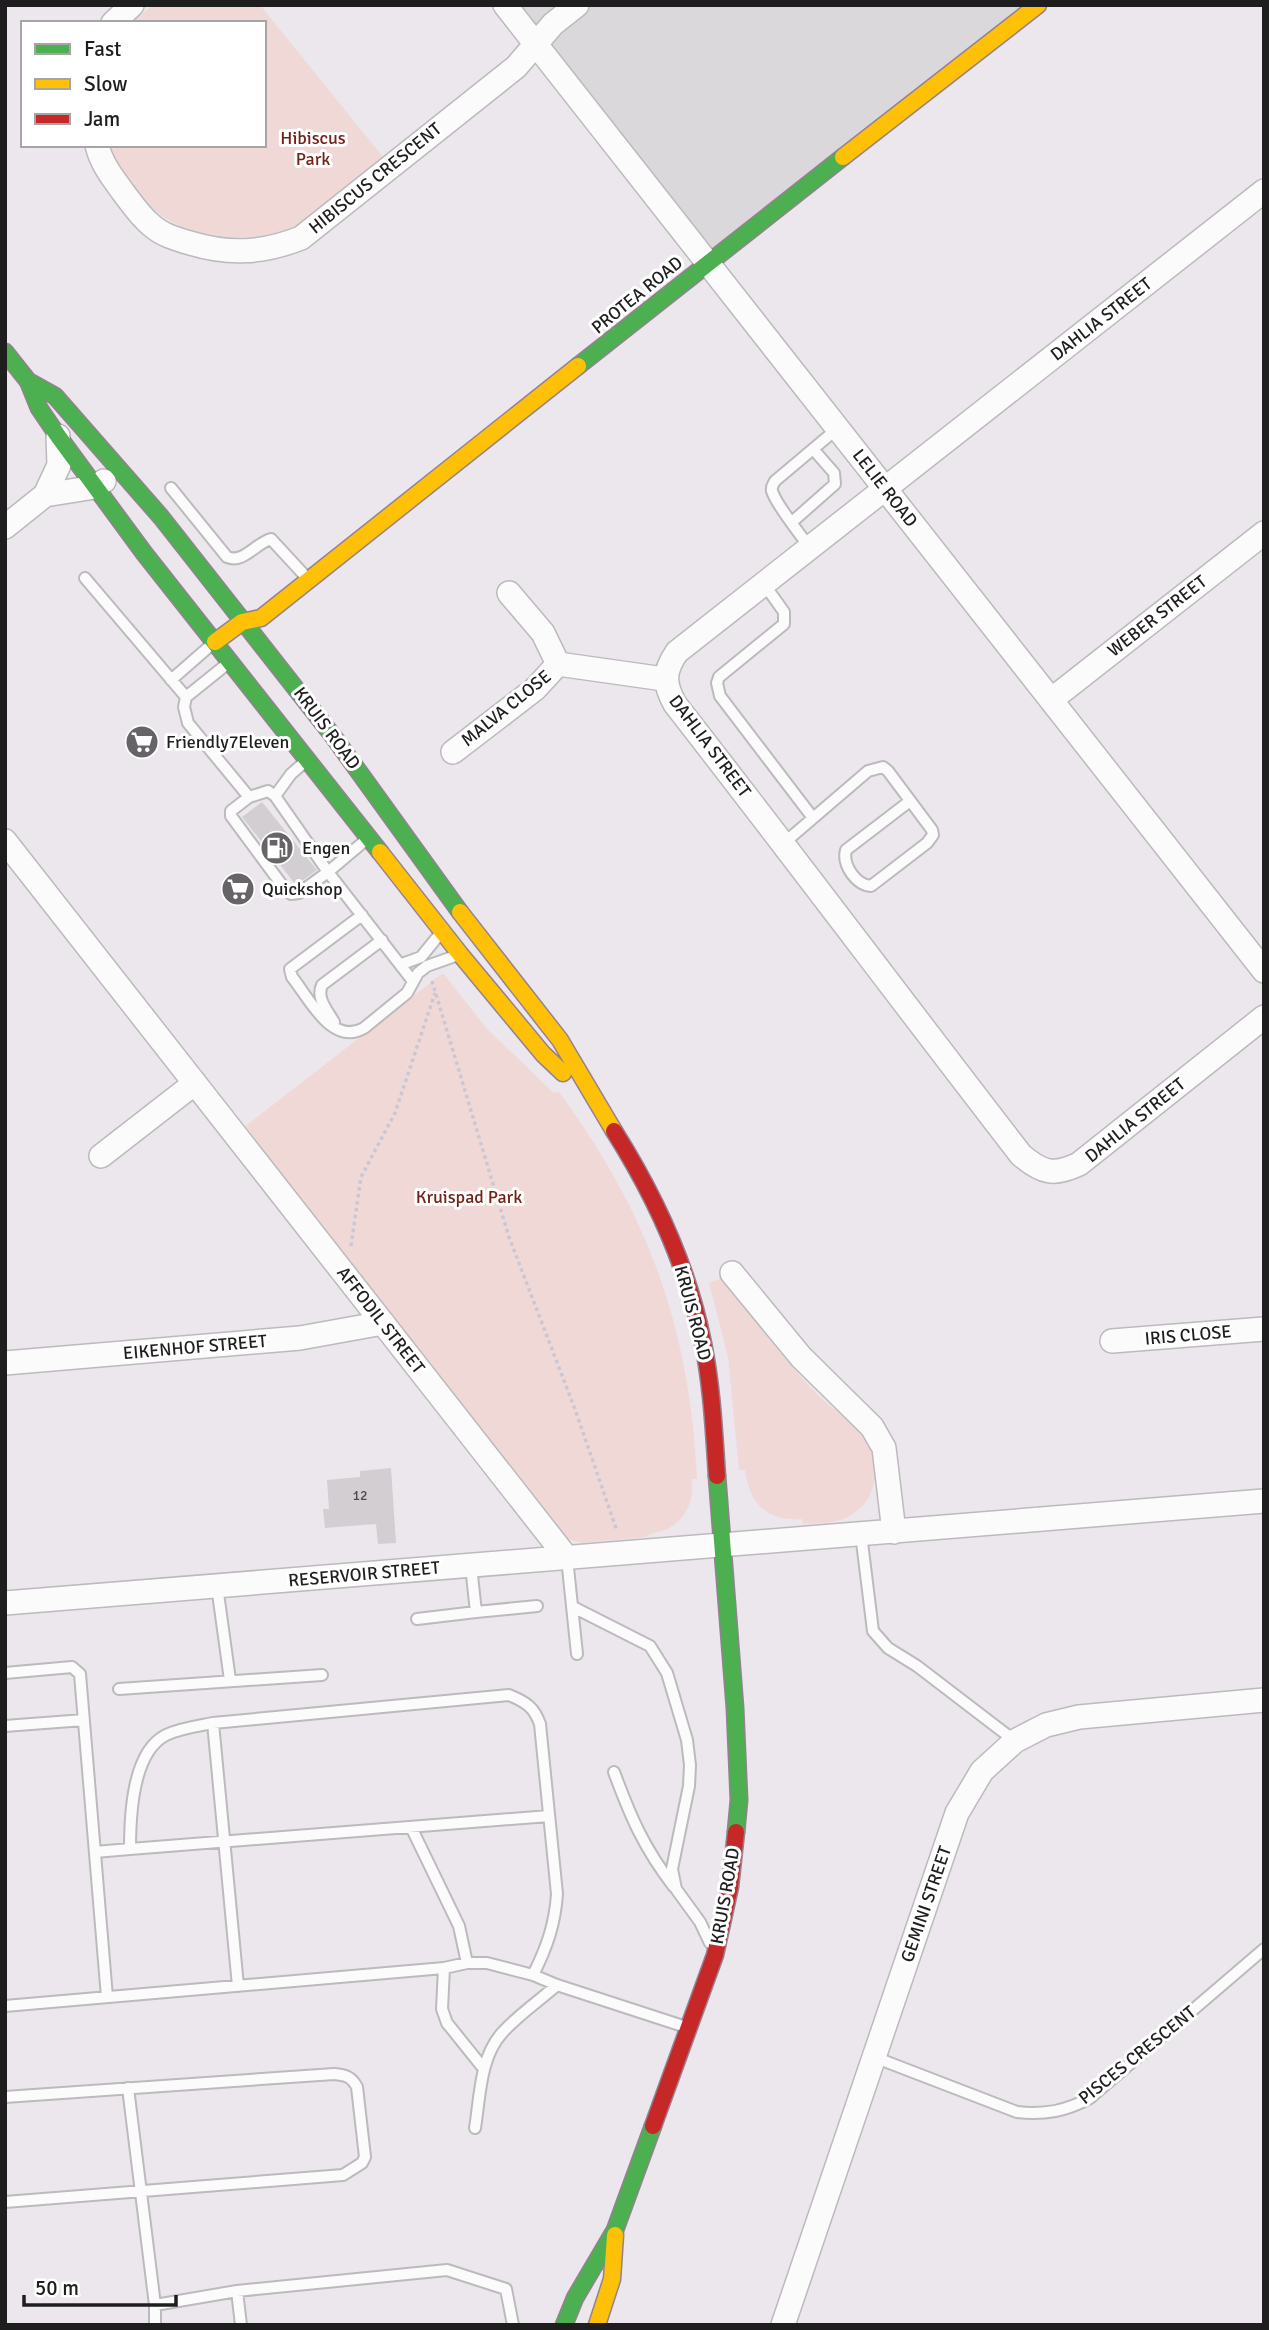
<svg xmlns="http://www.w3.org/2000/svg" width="1269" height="2330" font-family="Signika,sans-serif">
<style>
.residential{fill:#dad8db}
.park{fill:#f0d8d7}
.building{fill:#d2ced2}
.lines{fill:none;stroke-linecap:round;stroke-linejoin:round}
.lane-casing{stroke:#bcbabc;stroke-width:14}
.street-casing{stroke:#bcbabc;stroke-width:26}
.fast-casing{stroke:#948192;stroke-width:19}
.slow-casing{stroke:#948192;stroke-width:19}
.jam-casing{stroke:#948192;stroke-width:19}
.path{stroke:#cac7d5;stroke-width:3.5;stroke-dasharray:3.5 3.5;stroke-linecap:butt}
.lane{stroke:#fcfbfc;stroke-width:10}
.street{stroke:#fcfbfc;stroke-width:23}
.fast{stroke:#4caf50;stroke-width:16}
.slow{stroke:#ffc107;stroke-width:16}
.jam{stroke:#c62828;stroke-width:16}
.labels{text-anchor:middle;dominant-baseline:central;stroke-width:6;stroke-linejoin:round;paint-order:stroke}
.number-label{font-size:14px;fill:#4d4c4d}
.park-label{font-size:18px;fill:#732115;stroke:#fff}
.street-label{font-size:18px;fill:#1e1e1e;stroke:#fff}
.poi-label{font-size:18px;fill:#1e1e1e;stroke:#fff;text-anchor:start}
</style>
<rect width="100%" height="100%" fill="#ebe7ec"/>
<path class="residential" d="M506 5H1037L708 262Z"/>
<path class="park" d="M153 5H260L383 157 297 225C261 244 200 240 165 218 145 205 117 167 108 145H264V23H131Z
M443 973 487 1029 554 1093 559 1092C648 1213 690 1328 697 1479H692C694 1502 685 1523 662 1531 655 1533 652 1532 646 1537L581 1543 565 1538 243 1128Z
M722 1278C752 1315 780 1355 813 1390 827 1406 847 1416 861 1433 883 1461 880 1503 845 1518 832 1524 816 1523 803 1524L802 1519C767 1522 749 1503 745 1470H739L728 1357 709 1283Z"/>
<path class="building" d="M262 802 317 870 296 885 242 817Z
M391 1468 396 1543 378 1544 376 1524 325 1528 323 1509H329L327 1480 360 1477V1471Z"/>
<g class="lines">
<defs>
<path id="lane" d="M171 488 227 557C243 564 256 543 271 539L307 578
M792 522 835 484 834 473 813 449
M810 548C801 535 776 505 772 491 771 486 773 485 775 481L838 428
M85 578 186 697 184 707 188 723 249 797
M764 584 784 612V624L719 677 717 683 720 696 813 818
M171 680 211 645
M186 697 227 664
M275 796 291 774 306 761
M367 839 328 872 275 796 268 791 249 797 231 811V816L282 885 291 894 299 893 328 872 412 980
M784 843 868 771 883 767 888 771 932 830 933 835 927 843 871 886C856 885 842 865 846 850L910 801
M362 915 290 969 292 977C309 998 332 1047 364 1028L407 993 418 973 427 966 458 955
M402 964 421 957 439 935
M334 1022C327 1010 316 998 322 985L382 940
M861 1534 873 1631 888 1648 917 1666 1015 1741
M567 1558 577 1654
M471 1566 476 1612 537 1606
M217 1586 230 1680
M573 1607 650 1646 667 1673 687 1740 690 1765 689 1786 672 1869 676 1889 700 1922 710 1943
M417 1619 476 1612
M5 1673 72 1667 80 1674 107 1997
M119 1689 322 1675
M213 1723 238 1986
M5 1726 84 1720
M614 1772C631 1818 644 1848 674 1887
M411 1827 459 1926 467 1963
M95 1852 130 1849
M533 1975C547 1947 555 1924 557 1894L540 1724C534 1707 526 1702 509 1695L213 1723C198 1726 180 1728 166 1735 132 1752 130 1816 130 1849L549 1816
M5 2006 444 1968
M874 2057 1017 2112C1045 2115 1066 2111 1090 2098L1264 1949
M484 2069 447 2023 442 2009 444 1968 467 1963H487L533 1975 557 1985 686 2027
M128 2088 155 2305V2325
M5 2097 334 2074C345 2075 351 2076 357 2087L365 2157 362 2163 343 2175 5 2202
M475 2128C480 2097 480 2057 502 2033 518 2015 539 2001 557 1985
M237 2291 241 2325
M155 2305 237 2291 447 2270 506 2289 513 2325"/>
<path id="street" d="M505 5 1264 971
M113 23 132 5
M97 145C101 163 112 177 123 192 132 204 140 216 151 225 162 235 176 239 190 243 230 255 263 253 301 238L516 67 553 24 577 5
M1264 191 677 652C663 672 664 684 675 704 792 854 905 1005 1021 1155 1042 1173 1054 1176 1079 1164L1264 1017
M45 495 59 465 58 436
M5 527 45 495 95 487 104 481
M509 593 543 633 558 664
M558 664 664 679
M1051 700 1264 533
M453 752 535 689 558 664
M5 841 567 1558
M101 1156 195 1083
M732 1273 801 1357 872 1427 884 1448 894 1532
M1112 1341 1264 1329
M5 1363 300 1338 383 1323
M5 1603 1264 1501
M783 2325 957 1813 982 1771 1015 1741 1046 1725 1079 1717 1264 1700"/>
<path id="fast" d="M5 352 28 381 39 408 58 436 144 553 380 852
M578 366 843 157
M28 381 55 396 161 517 333 736 460 912
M717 1476 735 1708 739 1800 736 1832
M564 2325 575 2298 615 2230 653 2126"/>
<path id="slow" d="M843 157 1038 5
M215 642 242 622 261 618 578 366
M380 852 460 954 543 1054 563 1073
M460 912 560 1040 614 1131
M597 2325 612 2279 615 2235"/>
<path id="jam" d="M614 1131C655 1196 688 1267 703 1343 712 1387 714 1432 717 1476
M653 2126 715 1955 730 1887 736 1832"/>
</defs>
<use href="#lane" class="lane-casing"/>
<use href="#street" class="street-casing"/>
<use href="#fast" class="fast-casing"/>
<use href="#slow" class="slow-casing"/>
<use href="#jam" class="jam-casing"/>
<path class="path" d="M432 981 509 1237 576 1412 617 1531
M351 1246 361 1177 395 1113 435 993"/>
<use href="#lane" class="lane"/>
<use href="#street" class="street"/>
<use href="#fast" class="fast"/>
<use href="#slow" class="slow"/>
<use href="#jam" class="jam"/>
</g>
<defs>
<symbol id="supermarket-disc" viewBox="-11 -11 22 22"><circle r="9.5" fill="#666466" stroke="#fff"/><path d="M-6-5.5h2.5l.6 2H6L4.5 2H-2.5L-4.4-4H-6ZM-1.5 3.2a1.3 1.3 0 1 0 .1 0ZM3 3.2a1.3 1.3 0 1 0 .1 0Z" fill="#fff"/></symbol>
<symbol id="fuel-disc" viewBox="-11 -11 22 22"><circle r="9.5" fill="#666466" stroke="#fff"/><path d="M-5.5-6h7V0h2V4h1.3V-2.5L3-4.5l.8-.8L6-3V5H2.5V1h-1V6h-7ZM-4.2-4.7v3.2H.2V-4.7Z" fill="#fff"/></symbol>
</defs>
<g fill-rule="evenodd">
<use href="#supermarket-disc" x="123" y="723" width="38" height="38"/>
<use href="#fuel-disc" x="258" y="829" width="38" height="38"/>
<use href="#supermarket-disc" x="219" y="870" width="38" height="38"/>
</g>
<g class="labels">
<g class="number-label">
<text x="360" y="1495">12</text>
</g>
<g class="park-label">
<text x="313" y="138">Hibiscus<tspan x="313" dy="21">Park</tspan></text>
<text x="469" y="1197">Kruispad Park</text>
</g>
<g class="street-label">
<text transform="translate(375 178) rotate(-39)">HIBISCUS CRESCENT</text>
<text transform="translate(637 295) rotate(-39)">PROTEA ROAD</text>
<text transform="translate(1101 319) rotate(-38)">DAHLIA STREET</text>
<text transform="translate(885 488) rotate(52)">LELIE ROAD</text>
<text transform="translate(1157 616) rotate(-38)">WEBER STREET</text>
<text transform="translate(506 708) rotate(-39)">MALVA CLOSE</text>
<text transform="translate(327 728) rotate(53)">KRUIS ROAD</text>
<text transform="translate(710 746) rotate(53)">DAHLIA STREET</text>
<text transform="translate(1135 1120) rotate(-39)">DAHLIA STREET</text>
<text transform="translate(693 1313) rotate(75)">KRUIS ROAD</text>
<text transform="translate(381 1320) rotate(52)">AFFODIL STREET</text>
<text transform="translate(1188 1335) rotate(-5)">IRIS CLOSE</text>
<text transform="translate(195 1347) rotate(-5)">EIKENHOF STREET</text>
<text transform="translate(364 1574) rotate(-5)">RESERVOIR STREET</text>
<text transform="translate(725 1896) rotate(-80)">KRUIS ROAD</text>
<text transform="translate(926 1904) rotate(-71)">GEMINI STREET</text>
<text transform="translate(1137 2055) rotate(-39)">PISCES CRESCENT</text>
</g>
<g class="poi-label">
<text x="166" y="742">Friendly7Eleven</text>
<text x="302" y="848">Engen</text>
<text x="262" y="889">Quickshop</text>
</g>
</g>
<rect width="1269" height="2330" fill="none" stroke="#1e1e1e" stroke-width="14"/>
<rect x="21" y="21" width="245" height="126" fill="#ffffff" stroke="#a5a5a5" stroke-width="2"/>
<rect x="35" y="44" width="35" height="10" fill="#4caf50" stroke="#a5a5a5" stroke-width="2"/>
<text x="84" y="56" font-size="21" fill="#1e1e1e">Fast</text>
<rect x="35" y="79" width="35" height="10" fill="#ffc107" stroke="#a5a5a5" stroke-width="2"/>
<text x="84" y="91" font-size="21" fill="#1e1e1e">Slow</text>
<rect x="35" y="114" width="35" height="10" fill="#c62828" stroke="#a5a5a5" stroke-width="2"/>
<text x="84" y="126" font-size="21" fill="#1e1e1e">Jam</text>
<path d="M24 2295v10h152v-10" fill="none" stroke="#1e1e1e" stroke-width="3.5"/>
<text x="35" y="2295" font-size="21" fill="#1e1e1e" stroke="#ffffff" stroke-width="5" paint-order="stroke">50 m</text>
</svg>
